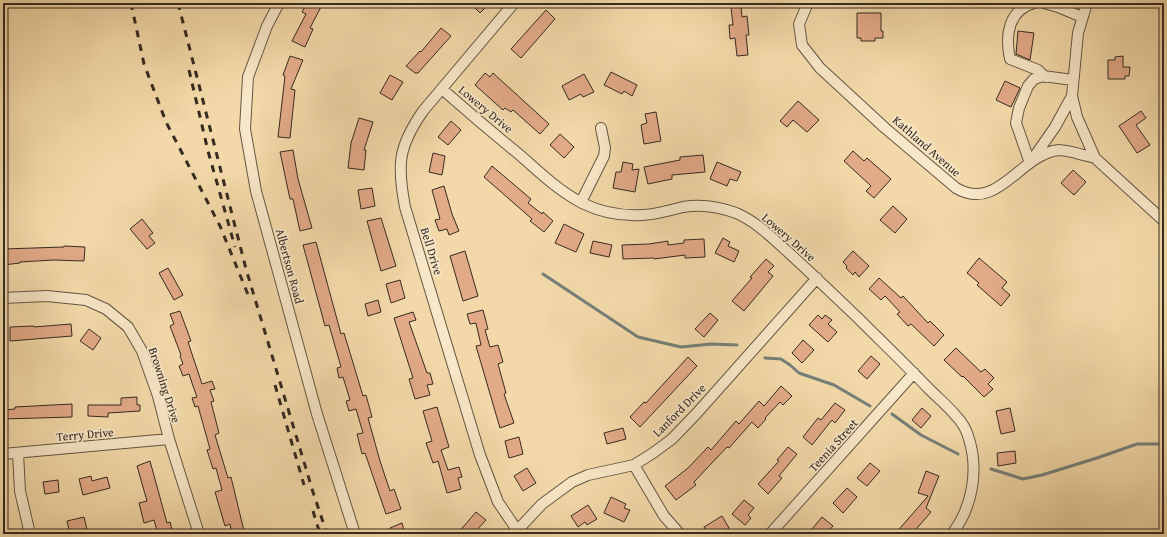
<svg xmlns="http://www.w3.org/2000/svg" width="1167" height="537" font-family="'Gentium Book Plus',serif">
<style>
.lines{fill:none;stroke-linecap:round;stroke-linejoin:round}
.stream{stroke:#757f79;stroke-width:3}
.building{fill:#e3aa88;stroke:#352a21}
.minor-casing{stroke:#645643;stroke-width:12}
.minor{stroke:#f7e6c7;stroke-width:10}
.rail{stroke:#352a21;stroke-width:3;stroke-dasharray:7 7;stroke-linecap:butt}
.labels{text-anchor:middle;dominant-baseline:central;stroke-width:3.5;stroke-linejoin:round;paint-order:stroke}
.street-label{font-size:12px;fill:#352a21;stroke:#f7e6c7}
</style>
<rect width="100%" height="100%" fill="#f3d9a9"/>
<filter id="stains"><feTurbulence type="fractalNoise" baseFrequency=".005" numOctaves="4"/><feColorMatrix values="0 0 0 0 .2 0 0 0 0 .09 0 0 0 0 .02 0 0 0 .5 -.17"/></filter>
<radialGradient id="worn" r=".72"><stop offset=".6" stop-color="#630" stop-opacity="0"/><stop offset="1" stop-color="#630" stop-opacity=".3"/></radialGradient>
<g class="lines">
<path class="stream" d="M543 274 638 337 681 347 711 344 737 345
M765 358 781 359 790 365 799 373 834 385 870 406
M892 414 921 435 958 454
M991 469 1023 479 1042 475 1097 458 1137 444H1164"/>
</g>
<path class="building" d="M307 3H323L310 28 313 29 305 47 292 41 306 14 302 12Z
M470 3H490L480 13Z
M741 6 742 17 747 16 749 35H746L748 55 737 56 735 38 730 39 729 25H733L731 7Z
M546 10 555 19 521 58 511 49Z
M857 13H881V31H883V38H875V41H861V38H857Z
M441 28 451 36 418 73H415L406 66 420 51 421 52Z
M1018 31 1034 33 1030 60 1016 54Z
M290 56 303 60 291 89 295 90 290 138 278 137 285 76 283 75Z
M1123 56V67H1130L1129 76H1125V79H1108V60H1115V57Z
M611 72 637 85 632 96 624 91 622 94 604 85Z
M485 73 490 77 493 73 549 124 540 134 513 110 511 112 505 108 503 110 475 85Z
M584 74 594 92 583 97 581 94 569 100 562 86Z
M390 75 403 82 392 100 380 93Z
M1005 81 1020 88 1011 107 996 100Z
M798 101 819 120 807 132 793 120 787 127 780 121Z
M1141 111 1146 118 1136 125 1150 145 1137 153 1119 126Z
M656 112 661 141 644 144 641 125 647 123 645 114Z
M359 118 373 122 364 150H366L364 170 348 168 351 143Z
M451 121 461 130 448 145 438 137Z
M560 134 574 147 564 158 550 145Z
M293 150 298 179 312 228 300 231 293 199H290L280 152Z
M853 151 864 161 867 158 891 179 874 198 866 191 871 186 844 161Z
M433 153 445 156 442 175 429 172Z
M703 155 705 172 672 175V179L648 184 644 167 680 160V157Z
M623 162 633 164 632 170 639 169 635 192 613 188 616 172H621Z
M717 162 741 172 737 181 730 179 727 186 710 179Z
M492 166 531 199 528 203 542 214 543 212 553 221 544 232 530 221 532 219 484 177Z
M1073 170 1086 182 1074 195 1061 183Z
M444 186 452 214 459 231 449 235 447 229 439 231 435 220 440 219 432 190Z
M372 188 375 206 361 209 358 190Z
M893 206 907 219 895 233 880 220Z
M381 218 396 266 381 271 367 221Z
M142 219 153 233 149 236 155 243 147 249 130 229Z
M564 224 584 234 576 252 555 243Z
M723 238 730 242 728 246 739 251 734 262 715 253Z
M704 239 705 257 685 258V255L654 259V258L623 259 622 245 649 244 668 241V245L684 243V240Z
M593 241 612 245 609 257 590 253Z
M316 242 341 334 344 333 363 396 366 395 372 417 368 418 380 461 390 491 394 489 401 509 386 514 365 453 362 454 357 434 363 433 356 409 349 411 346 401 350 400 343 377 339 378 337 368 341 367 329 325 325 326 303 245Z
M64 246 85 247 84 261 53 260 20 262V263L3 265V249L64 247Z
M465 251 478 296 463 301 450 256Z
M853 251 869 266 859 277 855 272 853 275 846 268 847 266 843 262Z
M979 258 1007 282 1002 288 1010 295 1001 306 977 285 979 283 967 273Z
M766 259 774 266 768 272 773 276 744 311 732 301 752 278 750 277Z
M168 268 183 295 174 300 159 273Z
M879 278 901 298 903 296 928 323 930 321 944 335 934 346 911 324 908 326 897 314 900 312 885 296 881 300 869 289Z
M400 280 405 298 391 303 386 284Z
M378 300 381 312 368 316 365 304Z
M483 310 488 329 485 330 490 347 498 345 503 362 498 364 506 393 504 394 514 423 500 428 476 346 481 345 476 323 470 324 467 314Z
M180 311 191 341 188 342 202 384 212 381 215 389 210 390 214 401 211 402 219 433 215 435 228 478 231 477 244 531 234 534H232L230 524 225 526 215 492 222 490 216 468 213 469 207 450 210 449 198 406 195 407 192 398 197 397 192 383 189 374 183 376 179 366 183 364 180 356 181 355 170 326 174 324 170 314Z
M413 312 416 320 409 322 427 373H430L433 384 427 385 430 395 415 399 409 379 413 378 394 318Z
M710 313 718 320 704 337 695 329Z
M818 315 822 319 825 315 832 320 828 324 837 332 828 342 809 325Z
M71 324 72 336 10 341V327L34 326V327Z
M89 329 101 338 93 350 80 341Z
M803 340 814 350 802 363 792 353Z
M956 348 981 372 985 369 994 378 988 384 993 389 984 397 963 376 962 377 944 360Z
M871 356 880 364 867 379 858 371Z
M688 357 697 366 640 427 630 417 644 402 646 403Z
M781 386 792 396 783 405 780 402 765 418 766 419 758 428 752 422 729 448 727 447 694 482 696 485 676 500 665 486 688 468 708 447 711 450 736 421 739 424 759 401 764 406Z
M137 397V405H140V411L108 413V417L88 416V405H121V398Z
M835 403 845 410 835 423 832 420 812 445 803 437 818 418 821 420Z
M72 404V417L3 419V410L15 409V407Z
M437 407 449 447 441 450 448 470 459 467 462 477 458 478 461 489 447 493 438 461 433 463 426 443 432 441 423 411Z
M922 408 931 416 921 428 912 420Z
M1010 408 1015 431 1001 434 996 411Z
M623 428 626 439 607 444 604 433Z
M519 437 523 454 509 458 505 441Z
M788 447 797 454 779 476 782 478 768 494 758 484 779 461 777 460Z
M1015 451 1016 463 998 466 997 453Z
M150 461 167 523 170 522 173 534H158L154 520 144 523 139 503 147 501 137 466Z
M870 463 880 471 867 486 857 478Z
M527 468 536 483 523 491 514 476Z
M926 471 939 476 926 508 931 512 912 534H895L928 496 918 493Z
M91 476 92 481 107 477 110 488 83 495 79 479Z
M58 480 59 492 45 494 43 482Z
M847 488 857 497 843 513 833 503Z
M611 497 626 504 624 508 630 510 624 522 604 513Z
M744 500 754 508 748 515 751 518 745 525 732 514Z
M588 505 597 519 587 525 585 522 578 527 571 516Z
M476 512 486 520 473 534H457Z
M722 516 729 528 720 534H707L704 527Z
M84 517 88 534H70L67 521Z
M822 517 833 526 826 534H808Z
M402 523 405 534H392L390 528Z"/>
<g class="lines">
<defs>
<path id="minor" d="M279 3 267 26 248 77 245 129 256 191 317 414 355 534
M514 3 423 111C398 147 397 165 405 207L480 455 498 502 517 530
M808 3 799 24 802 45 820 68 885 128 956 188C998 213 1020 154 1059 150 1067 150 1087 156 1095 158
M1034 3C1008 10 1005 36 1010 59L1038 70 1045 77
M1044 3 1058 7 1082 17
M1087 3 1078 33 1072 96 1077 117 1095 158 1164 221
M442 89C468 112 494 134 521 156 540 173 559 191 582 203 600 212 622 216 642 215 655 215 670 210 683 207 700 204 720 207 736 213 757 222 772 238 788 252 812 274 835 296 858 318 882 342 906 365 929 389 938 398 948 406 956 416 962 422 967 431 969 439 979 471 972 508 952 534
M1032 160 1055 127 1072 96
M1030 163 1016 123 1019 108 1028 86 1034 79 1043 76 1073 80
M581 202 604 156 605 148 601 128
M3 298 47 296 86 300 106 309 128 327 142 351 158 396 169 439 199 534
M18 453 20 491 30 534
M3 454 169 439
M634 465 664 516 680 534
M514 534 542 504 572 482 588 475 634 465 653 453 672 439 697 413 817 278
M770 534 914 373"/>
</defs>
<use href="#minor" class="minor-casing"/>
<use href="#minor" class="minor"/>
<path class="rail" d="M131 3 144 64 166 122 220 226 249 297
M178 3 246 269 313 492 327 534
M189 70 208 151 235 247
M275 385 304 485
M313 511 320 534"/>
</g>
<g class="labels">
<g class="street-label">
<text transform="translate(486 109) rotate(40)">Lowery Drive</text>
<text transform="translate(927 146) rotate(41)">Kathland Avenue</text>
<text transform="translate(789 237) rotate(41)">Lowery Drive</text>
<text transform="translate(432 251) rotate(73)">Bell Drive</text>
<text transform="translate(290 266) rotate(75)">Albertson Road</text>
<text transform="translate(165 385) rotate(72)">Browning Drive</text>
<text transform="translate(679 410) rotate(-45)">Lanford Drive</text>
<text transform="translate(85 434) rotate(-5)">Terry Drive</text>
<text transform="translate(833 445) rotate(-48)">Teenia Street</text>
</g>
</g>
<rect width="1167" height="537" fill="none" stroke="#f3d9a9" stroke-width="16"/>
<rect x="4" y="4" width="1159" height="529" fill="none" stroke="#352a21" stroke-width="2"/>
<rect x="8" y="8" width="1151" height="521" fill="none" stroke="#352a21"/>
<rect width="100%" height="100%" filter="url(#stains)"/>
<rect width="100%" height="100%" fill="url(#worn)"/>
</svg>
